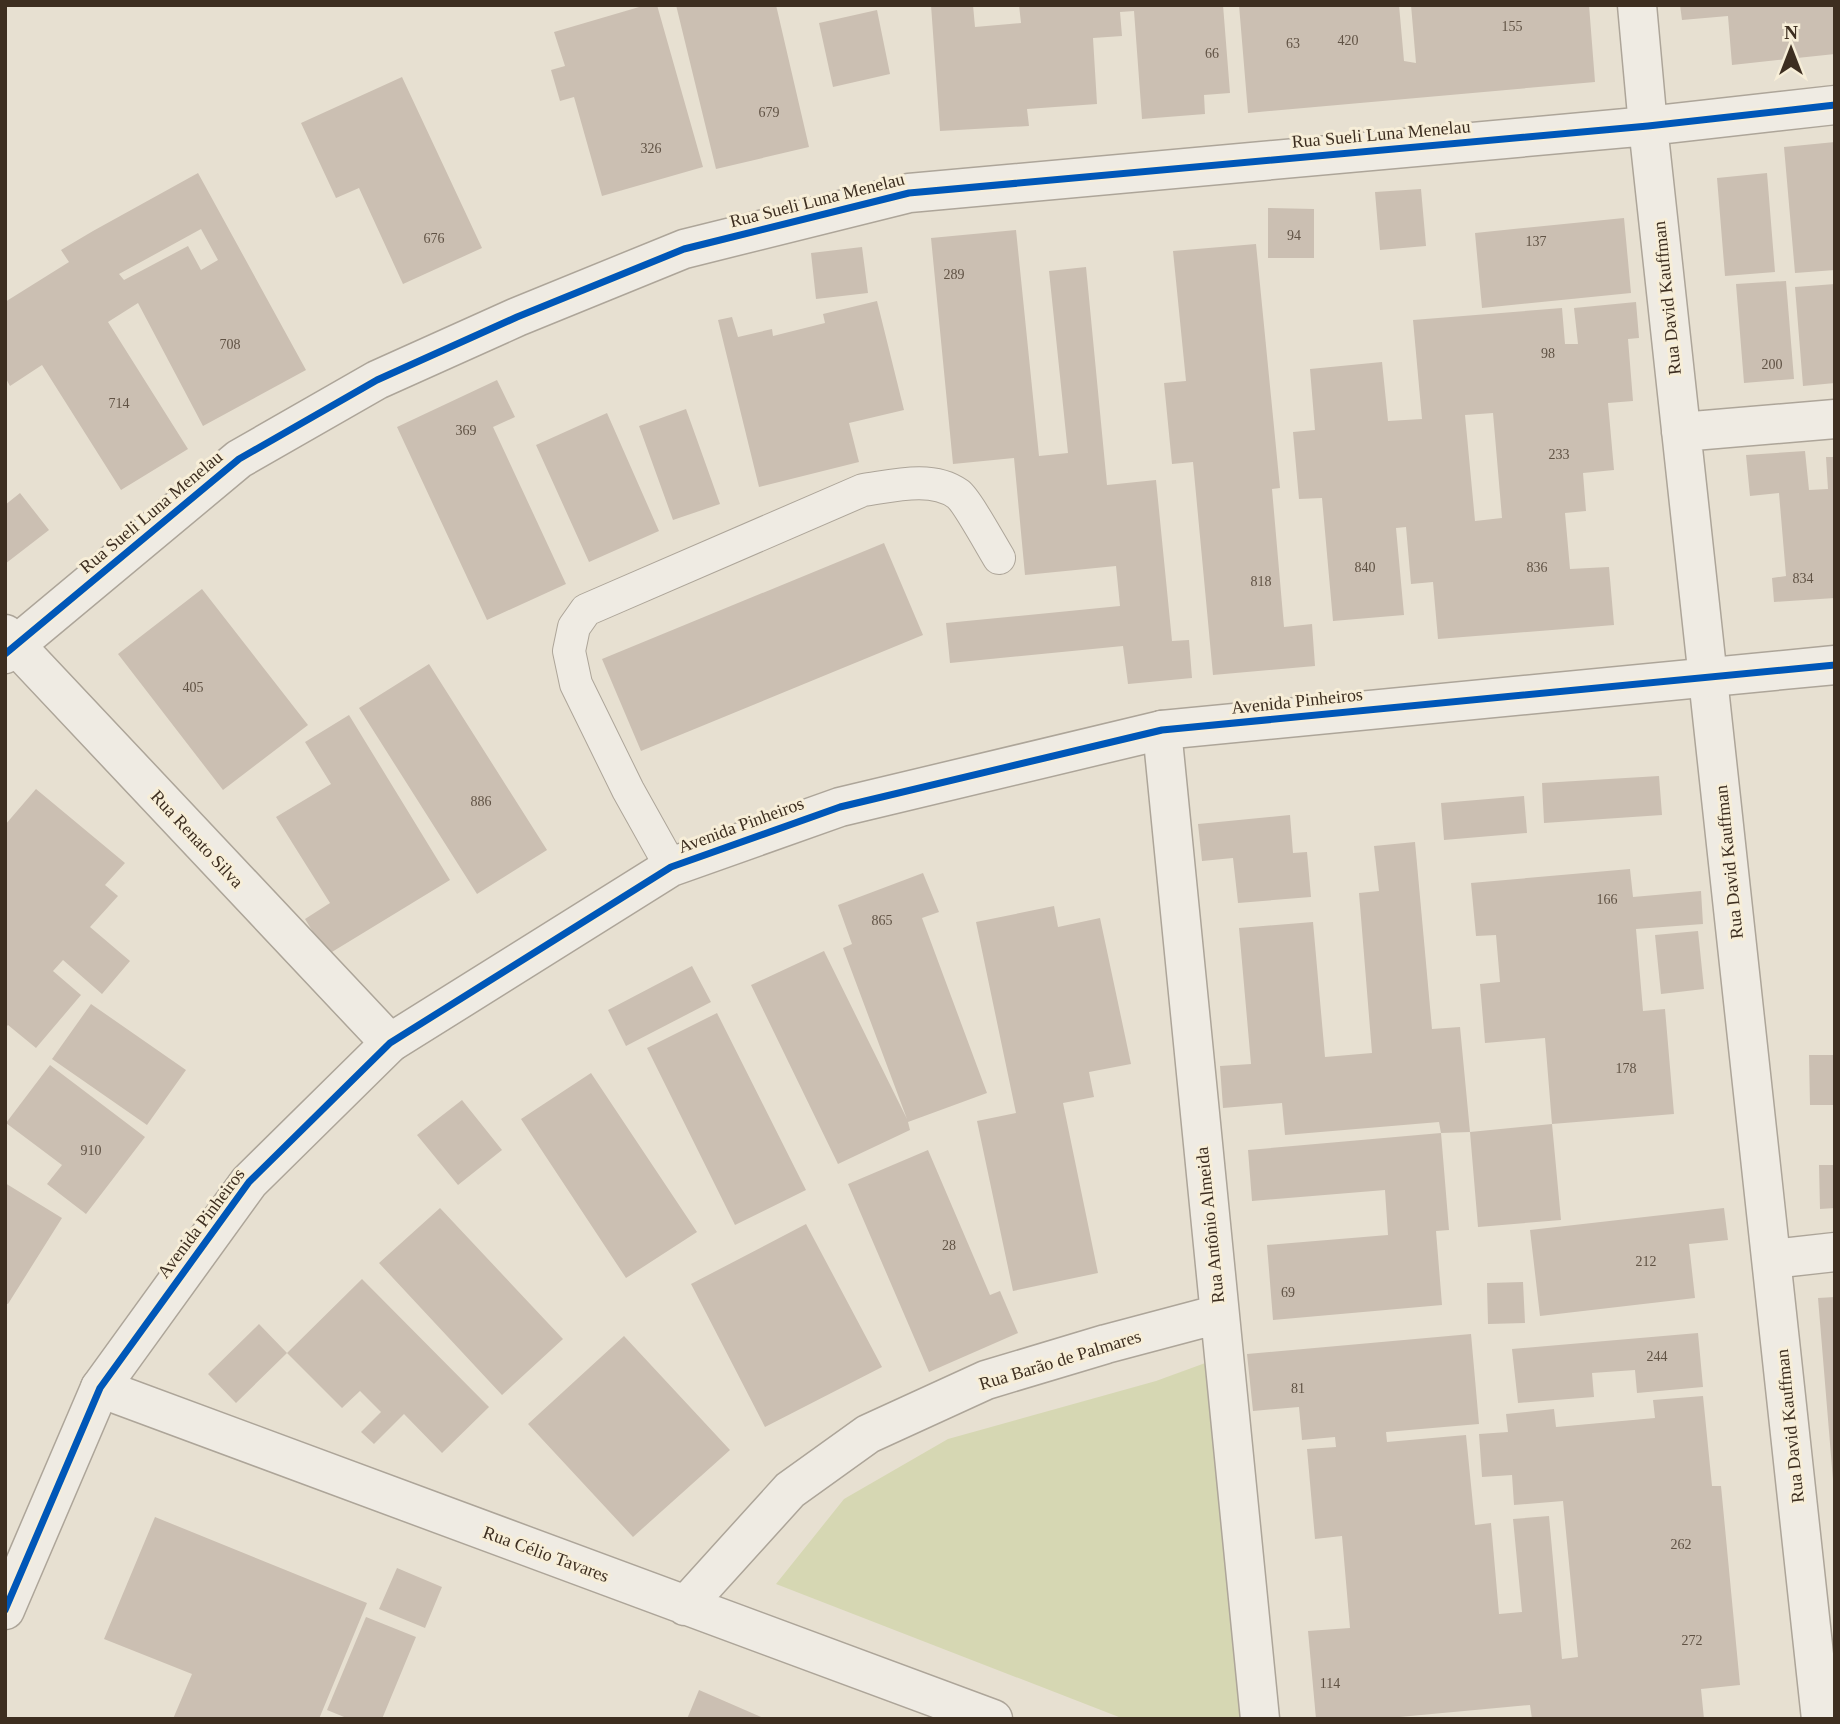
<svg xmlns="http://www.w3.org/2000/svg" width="1840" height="1724" font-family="'Times New Roman',serif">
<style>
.green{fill:#d6d7b3}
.building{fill:#cbbfb2;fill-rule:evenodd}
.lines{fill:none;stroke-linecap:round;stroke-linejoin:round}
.service-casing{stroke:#ada599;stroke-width:34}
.minor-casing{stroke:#ada599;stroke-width:41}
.tertiary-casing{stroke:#ada599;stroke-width:41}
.service{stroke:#efebe3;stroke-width:32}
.minor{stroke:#efebe3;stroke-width:38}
.tertiary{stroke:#efebe3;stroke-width:38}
.cycleway-casing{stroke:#f7eed8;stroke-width:11}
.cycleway{stroke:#0057b8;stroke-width:7}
.labels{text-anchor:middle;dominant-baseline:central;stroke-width:6;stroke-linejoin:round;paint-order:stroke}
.number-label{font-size:14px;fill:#605244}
.street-label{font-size:18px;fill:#3d2e20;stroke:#f7eed8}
</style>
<rect width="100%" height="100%" fill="#e7e0d1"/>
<path class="green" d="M1219 1358 1250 1719H1124L776 1584 844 1499 948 1439 1156 1381Z"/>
<path class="building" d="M646 5H657L703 167 602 196 574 97 560 101 551 70 565 66 554 32Z
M676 5H776L809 147 716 169Z
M931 5H973L975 27 1021 23 1019 5H1223L1230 93 1204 95 1205 114 1142 119 1134 11 1120 12 1122 36 1093 38 1097 104 1027 109 1029 126 940 131Z
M1239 5H1399L1404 61 1416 63 1411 5H1589L1595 82 1248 113Z
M1680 5H1835V54L1732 65 1728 16 1682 20Z
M877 10 890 74 833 87 819 23Z
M402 77 482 248 403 284 359 188 336 198 301 123Z
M1835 142V270L1795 273 1784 147Z
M198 173 306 370 203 426 138 303 108 322 188 449 121 490 42 365 10 386 5 377V302L69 262 61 250 93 231ZM201 229 218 260 201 270 188 246 124 280 119 274Z
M1767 173 1775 272 1725 276 1717 178Z
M1421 189 1426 246 1380 250 1375 192Z
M1268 208 1314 209V258H1268Z
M1624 218 1631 293 1482 308 1475 233Z
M1016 230 1039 456 1068 453 1049 271 1086 267 1107 485 1156 480 1172 641 1189 640 1192 678 1128 684 1123 646 950 663 946 623 1120 606 1116 566 1025 575 1014 458 953 464 931 238Z
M1256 244 1280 488 1272 489 1284 627 1312 624 1315 666 1213 675 1193 462 1172 464 1164 383 1186 381 1173 251Z
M862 247 868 293 816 299 811 253Z
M1786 281 1794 379 1744 383 1736 284Z
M1835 284V383L1803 386 1795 287Z
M877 301 904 410 849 423 859 462 759 487 718 320 732 317 738 337 772 329 773 336 825 323 823 314Z
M1636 302 1639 338 1628 339 1633 401 1608 403 1614 470 1583 473 1586 511 1565 513 1570 569 1609 567 1614 625 1438 639 1433 582 1411 584 1406 527 1396 528 1404 615 1333 621 1322 498 1299 499 1293 432 1315 430 1310 369 1382 362 1388 421 1422 419 1413 320 1562 308 1565 344H1578L1574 308ZM1493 413 1502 518 1475 521 1465 415Z
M497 380 515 417 493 427 566 584 487 620 397 427Z
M686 409 720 504 673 520 639 426Z
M607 413 659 531 589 562 536 445Z
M1805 451 1809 490 1828 489 1826 457H1835V598L1774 602 1772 578 1786 576 1779 493 1750 496 1746 455Z
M20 493 49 530 5 564V505Z
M884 543 923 635 641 751 602 659Z
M202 589 308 725 223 790 118 654Z
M429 664 547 850 477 894 359 708Z
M349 715 450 880 327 955 305 919 330 903 276 817 331 784 305 742Z
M1659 776 1662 815 1544 823 1542 783Z
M36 789 125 863 105 885 118 896 90 927 130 961 102 994 63 960 53 971 81 995 36 1048 8 1025 5 1028V825Z
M1524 796 1527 833 1444 840 1441 803Z
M1290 815 1293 853 1307 852 1311 897 1238 903 1233 858 1202 861 1198 824Z
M1415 842 1432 1029 1460 1027 1470 1132 1552 1124 1561 1220 1478 1227 1470 1132 1441 1133 1439 1122 1285 1135 1282 1103 1223 1108 1220 1066 1251 1064 1239 928 1313 922 1325 1057 1372 1053 1359 893 1379 891 1374 846Z
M1630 869 1633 897 1701 891 1703 924 1636 929 1643 1011 1665 1009 1674 1114 1552 1124 1545 1038 1485 1043 1480 984 1500 982 1496 935 1476 936 1471 883Z
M923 873 939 912 922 918 987 1093 908 1122 910 1130 838 1164 751 985 824 951 907 1119 843 948 852 944 838 905Z
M1054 906 1058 927 1100 918 1131 1064 1089 1072 1094 1097 1063 1103 1098 1273 1013 1291 977 1121 1016 1113 976 922Z
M1698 931 1704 989 1661 994 1655 935Z
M692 966 711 1002 626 1046 608 1010Z
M91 1004 186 1070 147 1125 52 1059Z
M717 1013 806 1190 735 1225 647 1048Z
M1809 1055H1835V1105H1810Z
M50 1065 145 1137 86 1214 47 1184 62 1165 6 1123Z
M591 1073 697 1232 626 1278 521 1119Z
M462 1100 502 1150 458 1185 417 1135Z
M1441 1133 1449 1230 1436 1231 1442 1305 1273 1320 1267 1245 1388 1235 1385 1190 1252 1201 1248 1150Z
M928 1150 990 1295 1000 1291 1018 1333 929 1372 848 1184Z
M1819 1165H1835V1208L1820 1209Z
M5 1183 62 1218 8 1304 5 1303Z
M440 1208 563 1339 502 1395 379 1263Z
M1724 1208 1728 1240 1689 1244 1695 1298 1540 1316 1530 1230Z
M806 1224 882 1367 765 1427 691 1284Z
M362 1279 489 1407 442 1453 404 1414 374 1444 361 1432 381 1412 360 1391 342 1408 287 1353Z
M1523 1282 1525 1323 1488 1324 1487 1283Z
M1835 1297V1480H1833L1818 1298Z
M259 1324 287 1353 236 1403 208 1374Z
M1698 1333 1703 1387 1637 1393 1635 1370 1592 1373 1594 1397 1518 1403 1512 1349Z
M1471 1334 1479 1424 1386 1432 1387 1442 1466 1435 1475 1525 1491 1523 1499 1614 1522 1612 1513 1519 1549 1516 1562 1659 1578 1657 1563 1501 1514 1505 1512 1475 1482 1477 1479 1434 1508 1432 1506 1414 1554 1409 1556 1427 1655 1418 1653 1400 1703 1396 1712 1486H1721L1740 1685 1701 1689 1704 1719H1532L1530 1705 1378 1719H1316L1308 1631 1350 1628 1342 1536 1315 1539 1307 1449 1336 1447 1335 1437 1302 1440 1299 1407 1253 1411 1247 1354Z
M624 1336 730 1450 633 1537 528 1424Z
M155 1517 367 1603 319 1719H173L192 1674 104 1639Z
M397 1568 442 1587 425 1628 379 1609Z
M366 1617 416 1637 382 1719H349L327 1710Z
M699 1690 766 1719H687Z"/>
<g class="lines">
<defs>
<path id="service" d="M671 867 628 790 576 684 569 651 574 627 586 610 863 490C892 486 932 475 958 494 967 501 991 545 999 558"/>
<path id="minor" d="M1637 5 1648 126 1821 1719
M1681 432 1835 419
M5 634 390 1043
M5 654 239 459 377 380 517 317 684 249 909 193 1648 126 1835 105
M1162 730 1260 1719
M1772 1259 1835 1252
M100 1388 993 1719
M685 1606 790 1490 868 1434 986 1380 1106 1344 1219 1314"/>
<path id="tertiary" d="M5 1610 100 1388 249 1182 390 1043 671 867 840 807 1162 730 1835 665"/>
</defs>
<use href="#service" class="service-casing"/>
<use href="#minor" class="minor-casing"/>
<use href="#tertiary" class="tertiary-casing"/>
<use href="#service" class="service"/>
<use href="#minor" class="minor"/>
<use href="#tertiary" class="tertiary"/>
<defs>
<path id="cycleway" d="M5 654 239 459 377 380 517 317 684 249 909 193 1648 126 1835 105
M5 1610 100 1388 249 1182 390 1043 671 867 840 807 1162 730 1835 665"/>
</defs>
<use href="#cycleway" class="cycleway-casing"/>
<use href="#cycleway" class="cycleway"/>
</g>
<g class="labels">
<g class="number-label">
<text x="1512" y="26">155</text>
<text x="1348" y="40">420</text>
<text x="1293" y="43">63</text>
<text x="1212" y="53">66</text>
<text x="769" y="112">679</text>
<text x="651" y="148">326</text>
<text x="1294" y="235">94</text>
<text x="434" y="238">676</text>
<text x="1536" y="241">137</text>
<text x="954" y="274">289</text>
<text x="230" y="344">708</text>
<text x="1548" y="353">98</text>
<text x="1772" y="364">200</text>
<text x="119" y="403">714</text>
<text x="466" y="430">369</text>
<text x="1559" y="454">233</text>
<text x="1365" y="567">840</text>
<text x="1537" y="567">836</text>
<text x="1803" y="578">834</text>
<text x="1261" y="581">818</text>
<text x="193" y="687">405</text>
<text x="481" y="801">886</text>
<text x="1607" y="899">166</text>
<text x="882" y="920">865</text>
<text x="1626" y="1068">178</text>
<text x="91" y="1150">910</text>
<text x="949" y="1245">28</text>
<text x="1646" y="1261">212</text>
<text x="1288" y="1292">69</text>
<text x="1657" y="1356">244</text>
<text x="1298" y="1388">81</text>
<text x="1681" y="1544">262</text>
<text x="1692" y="1640">272</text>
<text x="1330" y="1683">114</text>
</g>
<g class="street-label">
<text transform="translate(1381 134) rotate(-5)">Rua Sueli Luna Menelau</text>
<text transform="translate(817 200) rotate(-14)">Rua Sueli Luna Menelau</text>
<text transform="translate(1667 298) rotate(-96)">Rua David Kauffman</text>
<text transform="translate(151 512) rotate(-40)">Rua Sueli Luna Menelau</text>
<text transform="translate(1297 701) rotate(-6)">Avenida Pinheiros</text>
<text transform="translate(741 825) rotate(-20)">Avenida Pinheiros</text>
<text transform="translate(197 839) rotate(47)">Rua Renato Silva</text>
<text transform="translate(1729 862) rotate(-96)">Rua David Kauffman</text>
<text transform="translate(201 1223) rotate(-53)">Avenida Pinheiros</text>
<text transform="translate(1210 1225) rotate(-96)">Rua Antônio Almeida</text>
<text transform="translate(1060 1360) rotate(-17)">Rua Barão de Palmares</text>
<text transform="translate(1790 1426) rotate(-96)">Rua David Kauffman</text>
<text transform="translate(546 1554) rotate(20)">Rua Célio Tavares</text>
</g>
</g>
<rect width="1840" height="1724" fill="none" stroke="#3d2e20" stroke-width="14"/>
<g transform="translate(1791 49)" stroke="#f7eed8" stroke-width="5" paint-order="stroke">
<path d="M0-5L12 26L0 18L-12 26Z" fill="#3d2e20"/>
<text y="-10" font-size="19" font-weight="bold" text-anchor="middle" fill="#3d2e20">N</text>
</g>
</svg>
